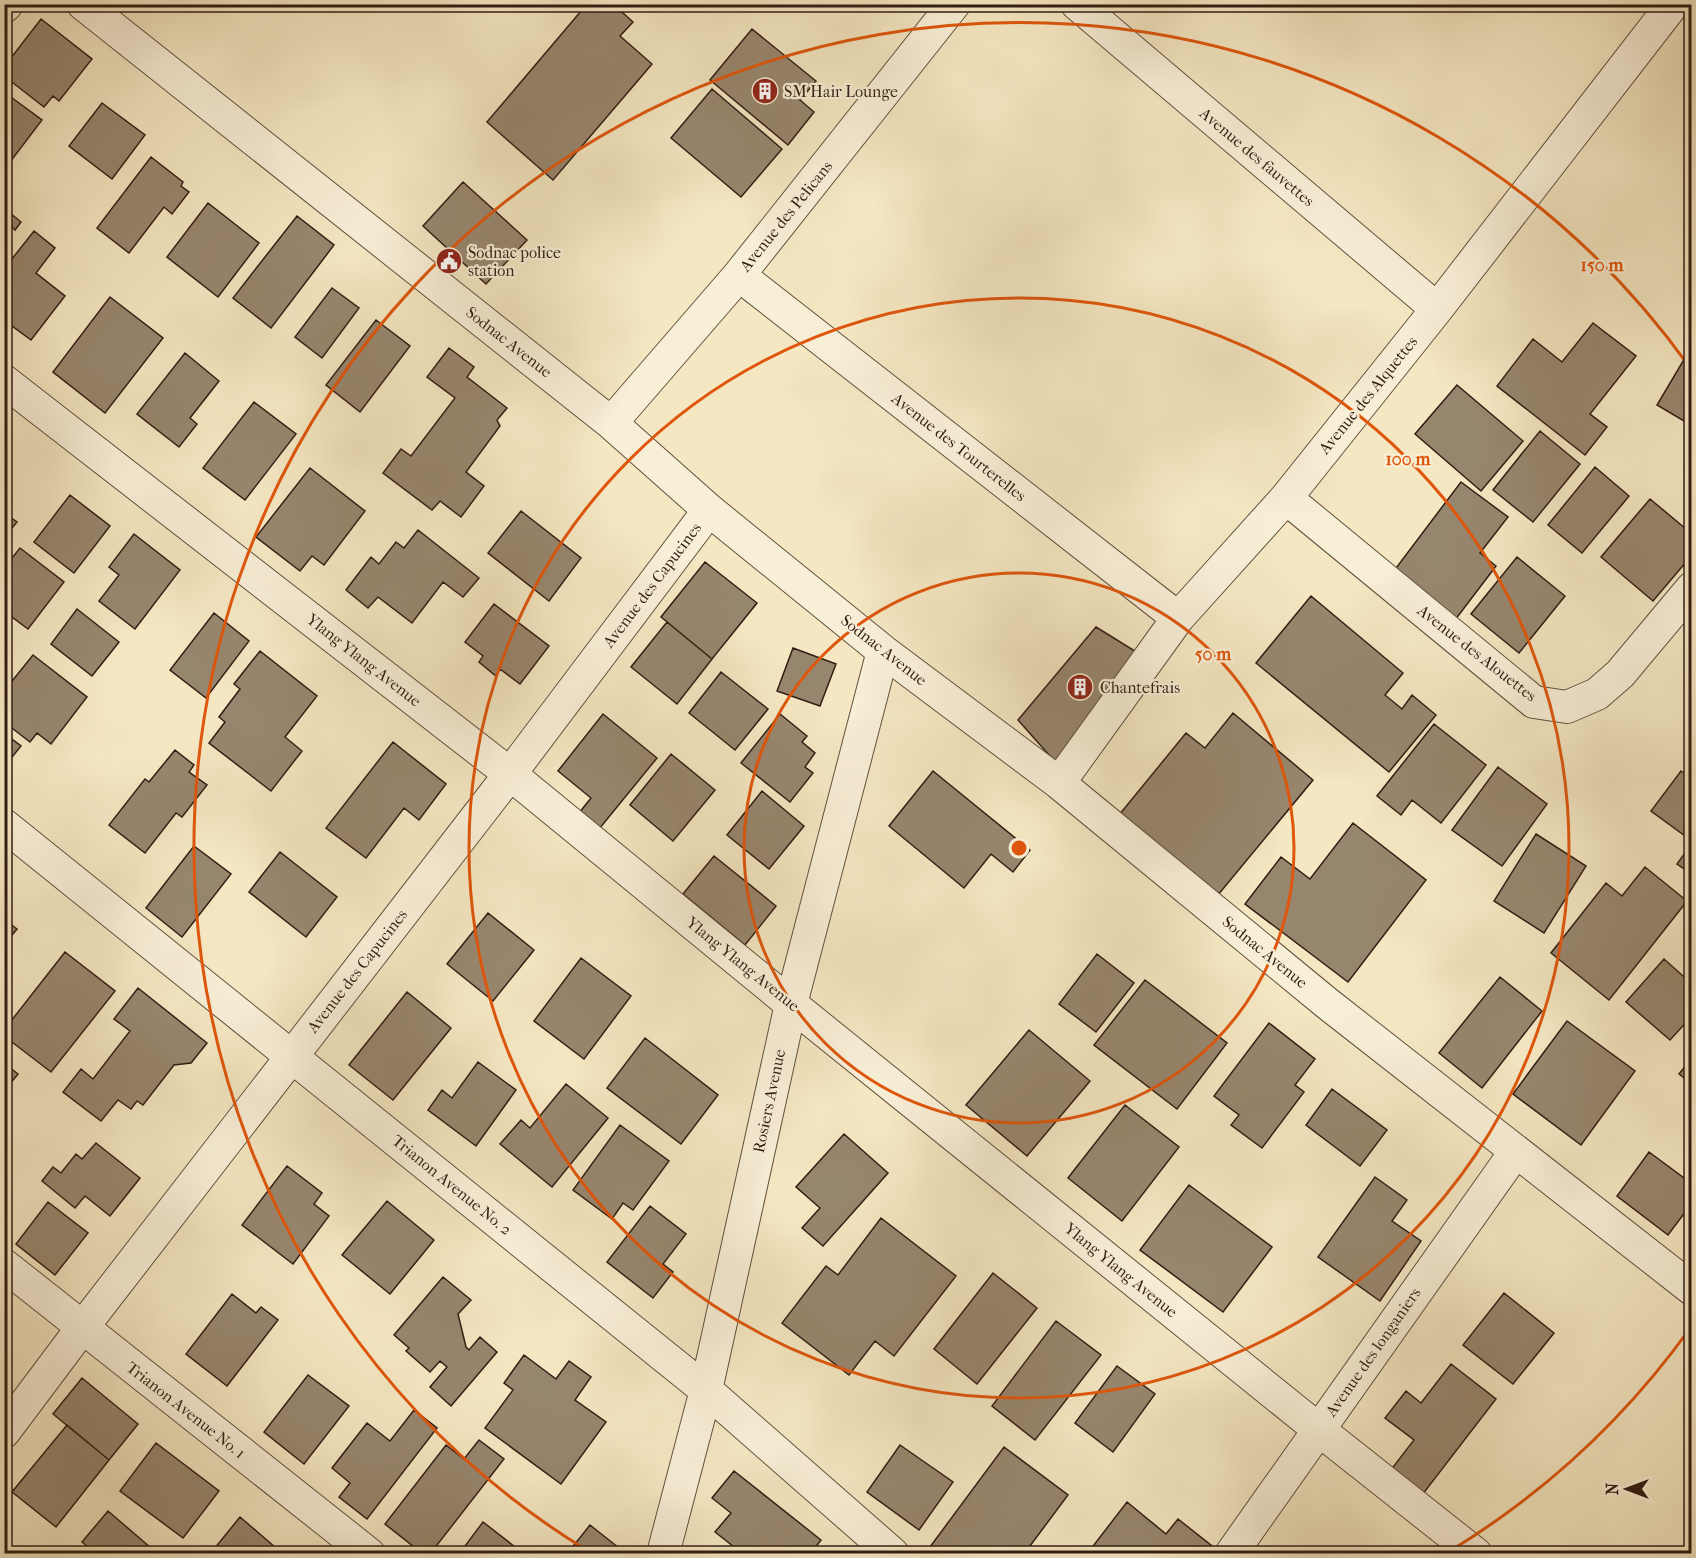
<svg xmlns="http://www.w3.org/2000/svg" width="1696" height="1558" font-family="'IM FELL French Canon',serif">
<style>
.building{fill:#97866e;stroke:#321d13;stroke-width:1.5}
.lines{fill:none;stroke-linecap:round;stroke-linejoin:round}
.minor-casing{stroke:#62503f;stroke-width:34}
.minor{stroke:#f8efd7;stroke-width:32}
.ring{fill:none;stroke:#df560c;stroke-width:3}
.labels{text-anchor:middle;dominant-baseline:central;stroke-width:4.5;stroke-linejoin:round;paint-order:stroke}
.poi-label{font-size:16px;fill:#321d13;stroke:#f8efd7;text-anchor:start}
.street-label{font-size:16px;fill:#321d13;stroke:#f8efd7}
.centre{fill:#df560c;stroke:#f8efd7;stroke-width:3}
.ring-label{font-size:18px;text-anchor:middle;font-weight:bold;fill:#df560c;stroke:#f8efd7;stroke-width:4.5;stroke-linejoin:round;paint-order:stroke}
</style>
<rect width="100%" height="100%" fill="#f4e7c2"/>
<filter id="stains"><feTurbulence type="fractalNoise" baseFrequency=".00333" numOctaves="4"/><feColorMatrix values="0 0 0 0 .2 0 0 0 0 .09 0 0 0 0 .02 0 0 0 .5 -.17"/></filter>
<radialGradient id="worn" r=".72"><stop offset=".6" stop-color="#630" stop-opacity="0"/><stop offset="1" stop-color="#630" stop-opacity=".3"/></radialGradient>
<path class="building" d="M587 4H613L633 22 620 36 652 64 553 180 487 122Z
M41 19 92 59 59 101 53 96 44 107 4 76V67Z
M752 29 816 81 800 100 814 112 788 145 710 80Z
M712 89 782 149 741 197 671 138Z
M4 92 42 120 7 166 4 164Z
M102 103 145 135 112 179 69 146Z
M151 157 183 182 181 186 189 192 172 214 164 207 129 253 97 228Z
M463 182 527 240 486 284 423 226Z
M208 203 259 243 218 297 167 257Z
M4 208 21 222 15 230 9 224 4 231Z
M297 216 334 245 271 328 233 298Z
M34 231 55 248 36 273 65 296 31 340 4 320V269Z
M332 288 359 308 322 358 295 337Z
M110 297 163 338 105 413 53 372Z
M376 320 410 346 360 412 326 385Z
M1593 323 1636 356 1590 414 1607 427 1585 455 1497 386 1533 339 1562 362Z
M1692 346V420L1689 424 1657 405Z
M449 348 474 367 467 377 507 408 497 420 500 426 466 472 484 486 461 517 440 501 432 510 383 473 401 449 411 456 455 398 427 377Z
M185 353 219 381 190 418 197 424 179 447 137 414Z
M1457 385 1523 441 1481 491 1415 434Z
M254 402 296 434 245 500 203 468Z
M1540 431 1580 464 1533 522 1493 490Z
M1595 467 1629 496 1582 553 1548 525Z
M310 468 365 511 324 565 312 556 300 571 256 537Z
M1461 482 1508 517 1480 553 1496 566 1452 624 1390 576Z
M70 495 110 526 74 573 34 542Z
M1650 499 1692 534V555L1653 601 1601 557Z
M521 511 581 558 549 601 488 553Z
M4 513 17 522 4 538Z
M418 530 479 578 463 597 443 582 412 623 378 597 368 608 346 590 371 557 379 564 396 542 404 548Z
M134 534 180 570 135 629 99 601 119 575 109 567Z
M20 548 64 582 28 629 4 611V568Z
M1517 557 1565 596 1519 653 1471 614Z
M705 562 757 603 712 659 661 617Z
M1311 596 1403 673 1385 695 1402 709 1412 695 1436 715 1389 772 1256 663Z
M494 604 549 646 520 684 500 669 496 676 479 662 483 656 465 642Z
M77 609 119 642 92 676 51 644Z
M214 613 249 641 206 698 170 670Z
M667 622 712 659 677 704 631 667Z
M1096 627 1138 653 1057 764 1018 720Z
M793 648 836 664 820 706 777 691Z
M260 651 317 696 285 737 302 751 271 791 209 743 225 722 219 717 240 689 234 684Z
M33 655 87 697 51 744 37 733 30 742 4 722V691Z
M721 672 768 709 735 750 689 713Z
M1233 713 1313 780 1213 901 1115 820 1186 733 1205 748Z
M603 714 657 758 595 834 575 818 591 798 558 771Z
M780 714 807 736 802 742 815 753 805 767 813 773 790 802 741 763Z
M1434 724 1486 765 1441 823 1412 800 1401 815 1377 796Z
M4 733 21 746 4 767Z
M393 742 446 784 419 820 404 808 366 858 326 828Z
M175 750 194 765 189 772 207 785 182 817 176 813 145 853 109 825 145 779 149 782Z
M671 754 715 790 673 841 630 805Z
M1498 767 1547 804 1502 866 1452 830Z
M933 771 1030 850 1013 872 991 854 964 888 889 826Z
M1681 771 1692 779V841L1651 811Z
M762 791 804 826 769 869 727 835Z
M1353 823 1426 880 1348 982 1245 904 1281 857 1310 879Z
M1536 834 1586 866 1544 933 1494 901Z
M1692 843V874L1677 864Z
M194 846 231 874 182 937 146 908Z
M280 852 337 897 306 937 249 892Z
M714 856 776 906 745 945 683 894Z
M1645 867 1687 901 1609 1000 1551 953 1606 883 1622 896Z
M488 913 534 950 493 1001 447 964Z
M4 919 17 929 4 945Z
M65 952 115 991 51 1072 4 1036V1030Z
M1097 954 1134 983 1096 1032 1059 1004Z
M581 958 631 996 584 1059 534 1021Z
M1664 959 1692 984V1016L1670 1040 1626 1002Z
M1500 977 1542 1011 1482 1088 1439 1053Z
M1145 980 1227 1043 1177 1109 1094 1045Z
M138 988 207 1043 191 1063 174 1065 143 1105 137 1101 131 1109 118 1100 101 1121 63 1092 81 1069 93 1079 130 1031 114 1019Z
M407 992 451 1028 393 1100 349 1065Z
M1567 1021 1635 1071 1581 1145 1513 1094Z
M1269 1023 1315 1059 1295 1085 1304 1092 1262 1148 1231 1125 1239 1115 1214 1096Z
M1029 1030 1090 1081 1027 1156 966 1105Z
M645 1038 718 1095 681 1144 607 1088Z
M1692 1058V1084L1679 1074Z
M478 1062 516 1090 476 1146 428 1110 442 1090 452 1098Z
M4 1063 18 1074 4 1091Z
M566 1084 608 1118 552 1187 500 1144 521 1120 530 1128Z
M1332 1089 1387 1130 1360 1166 1306 1125Z
M1125 1105 1179 1147 1122 1221 1068 1178Z
M620 1125 669 1161 633 1210 623 1203 612 1219 573 1190Z
M844 1134 888 1173 823 1246 802 1228 820 1208 796 1187Z
M96 1143 140 1178 110 1216 85 1196 75 1208 42 1181 53 1167 61 1173 76 1154 82 1159Z
M1649 1152 1692 1184V1203L1668 1235 1617 1196Z
M287 1166 322 1193 314 1204 329 1216 293 1264 242 1225Z
M1375 1177 1407 1200 1392 1221 1421 1241 1380 1301 1318 1257Z
M1189 1185 1272 1247 1223 1312 1140 1250Z
M387 1201 434 1240 390 1294 342 1255Z
M48 1202 88 1233 55 1275 16 1244Z
M650 1206 686 1234 663 1264 673 1272 653 1298 607 1262Z
M881 1218 956 1276 894 1356 875 1341 849 1375 782 1323 826 1266 838 1275Z
M993 1273 1037 1308 977 1384 934 1349Z
M443 1277 471 1300 458 1314 466 1347 469 1350 480 1337 497 1352 451 1406 430 1387 447 1367 440 1361 430 1372 406 1351 409 1348 394 1335Z
M1504 1293 1554 1333 1513 1384 1463 1345Z
M232 1294 256 1313 261 1307 278 1320 227 1386 186 1354Z
M1056 1321 1101 1355 1035 1440 992 1406Z
M524 1355 556 1379 569 1361 591 1377 575 1400 606 1422 561 1484 485 1428 513 1390 504 1383Z
M1451 1364 1496 1399 1419 1499 1387 1475 1414 1440 1385 1418 1406 1391 1421 1403Z
M1117 1366 1155 1394 1113 1452 1075 1423Z
M308 1375 349 1406 304 1464 264 1432Z
M82 1378 138 1424 109 1460 53 1414Z
M414 1410 437 1428 367 1519 339 1497 350 1483 332 1468 367 1423 390 1441Z
M67 1425 109 1460 56 1527 12 1492Z
M479 1440 504 1459 430 1554H423L385 1524 446 1445 464 1459Z
M156 1443 219 1491 183 1538 120 1491Z
M900 1445 953 1482 919 1530 867 1492Z
M1004 1447 1068 1495 1024 1554H938L930 1547Z
M734 1471 821 1540 810 1554H743L715 1532 731 1513 712 1498Z
M1127 1502 1166 1534 1178 1519 1212 1546 1206 1554H1087Z
M108 1511 158 1554H96L82 1542Z
M240 1517 283 1554H210Z
M483 1522 524 1554H459Z
M590 1525 624 1552 623 1554H567Z
M1300 1547 1309 1554H1295Z"/>
<g class="lines">
<defs>
<path id="minor" d="M83 4 611 423 709 510 883 651 1059 783 1328 1004 1692 1289
M1077 4 1437 309
M4 7 7 4
M739 275 1178 618
M4 381 510 774 791 1004 1318 1429 1476 1554
M611 423 739 275 954 4
M1286 498 1534 702 1567 707 1597 694 1620 674 1692 588
M1059 783 1178 618 1286 498 1437 309 1673 4
M4 825 706 1390 893 1554
M4 1265 369 1554
M4 1432 82 1328 510 774 709 510
M663 1554 706 1390 791 1004 883 651
M1231 1554 1516 1151"/>
</defs>
<use href="#minor" class="minor-casing"/>
<use href="#minor" class="minor"/>
</g>
<g class="ring">
<circle cx="1019" cy="848" r="275"/>
<circle cx="1019" cy="848" r="550"/>
<path d="M1691 1327A825 825 0 0 1 1450 1551M588 1551A825 825 0 1 1 1691 369"/>
</g>
<defs>
<symbol id="building-disc" viewBox="-11 -11 22 22"><circle r="9.5" fill="#8f2418" stroke="#f8efd7"/><path d="M-4-6H4V6H1V3H-1V6H-4ZM-2.5-4.3h1.7v1.8h-1.7ZM.8-4.3h1.7v1.8H.8ZM-2.5-1h1.7V.8h-1.7ZM.8-1h1.7V.8H.8Z" fill="#fff"/></symbol>
<symbol id="civic-disc" viewBox="-11 -11 22 22"><circle r="9.5" fill="#8f2418" stroke="#f8efd7"/><path d="M-.6-6.5H3V-4.5H.6V-3L4-1V1h2V6H-6V1h2V-1L-.6-3ZM-1.2 2.5V6h2.4V2.5Z" fill="#fff"/></symbol>
</defs>
<g fill-rule="evenodd">
<use href="#building-disc" x="750" y="76" width="30" height="30"/>
<use href="#civic-disc" x="434" y="246" width="30" height="30"/>
<use href="#building-disc" x="1065" y="672" width="30" height="30"/>
</g>
<g class="labels">
<g class="poi-label">
<text x="784" y="91">SM Hair Lounge</text>
<text x="468" y="252">Sodnac police<tspan x="468" dy="18">station</tspan></text>
<text x="1100" y="687">Chantefrais</text>
</g>
<g class="street-label">
<text transform="translate(1257 157) rotate(40)">Avenue des fauvettes</text>
<text transform="translate(786 216) rotate(-51)">Avenue des Pelicans</text>
<text transform="translate(509 342) rotate(38)">Sodnac Avenue</text>
<text transform="translate(1368 395) rotate(-51)">Avenue des Alquettes</text>
<text transform="translate(959 447) rotate(38)">Avenue des Tourterelles</text>
<text transform="translate(652 585) rotate(-53)">Avenue des Capucines</text>
<text transform="translate(884 650) rotate(38)">Sodnac Avenue</text>
<text transform="translate(1477 653) rotate(38)">Avenue des Alouettes</text>
<text transform="translate(364 660) rotate(38)">Ylang Ylang Avenue</text>
<text transform="translate(1265 952) rotate(39)">Sodnac Avenue</text>
<text transform="translate(743 964) rotate(39)">Ylang Ylang Avenue</text>
<text transform="translate(357 971) rotate(-52)">Avenue des Capucines</text>
<text transform="translate(769 1101) rotate(-78)">Rosiers Avenue</text>
<text transform="translate(452 1185) rotate(39)">Trianon Avenue No. 2</text>
<text transform="translate(1121 1270) rotate(39)">Ylang Ylang Avenue</text>
<text transform="translate(1373 1352) rotate(-55)">Avenue des longaniers</text>
<text transform="translate(186 1410) rotate(38)">Trianon Avenue No. 1</text>
</g>
</g>
<circle cx="1019" cy="848" r="9" class="centre"/>
<g class="ring-label">
<text x="1602" y="271">150 m</text>
<text x="1408" y="465">100 m</text>
<text x="1213" y="660">50 m</text>
</g>
<rect width="1696" height="1558" fill="none" stroke="#f4e7c2" stroke-width="24"/>
<rect x="6" y="6" width="1684" height="1546" fill="none" stroke="#321d13" stroke-width="3"/>
<rect x="12" y="12" width="1672" height="1534" fill="none" stroke="#321d13" stroke-width="1.5"/>
<g transform="translate(1627 1489) rotate(270)" stroke="#f8efd7" stroke-width="4.5" paint-order="stroke">
<path d="M0-4.5L10 22L0 15L-10 22Z" fill="#321d13"/>
<text y="-9" font-size="16" font-weight="bold" text-anchor="middle" fill="#321d13">N</text>
</g>
<rect width="100%" height="100%" filter="url(#stains)"/>
<rect width="100%" height="100%" fill="url(#worn)"/>
</svg>
